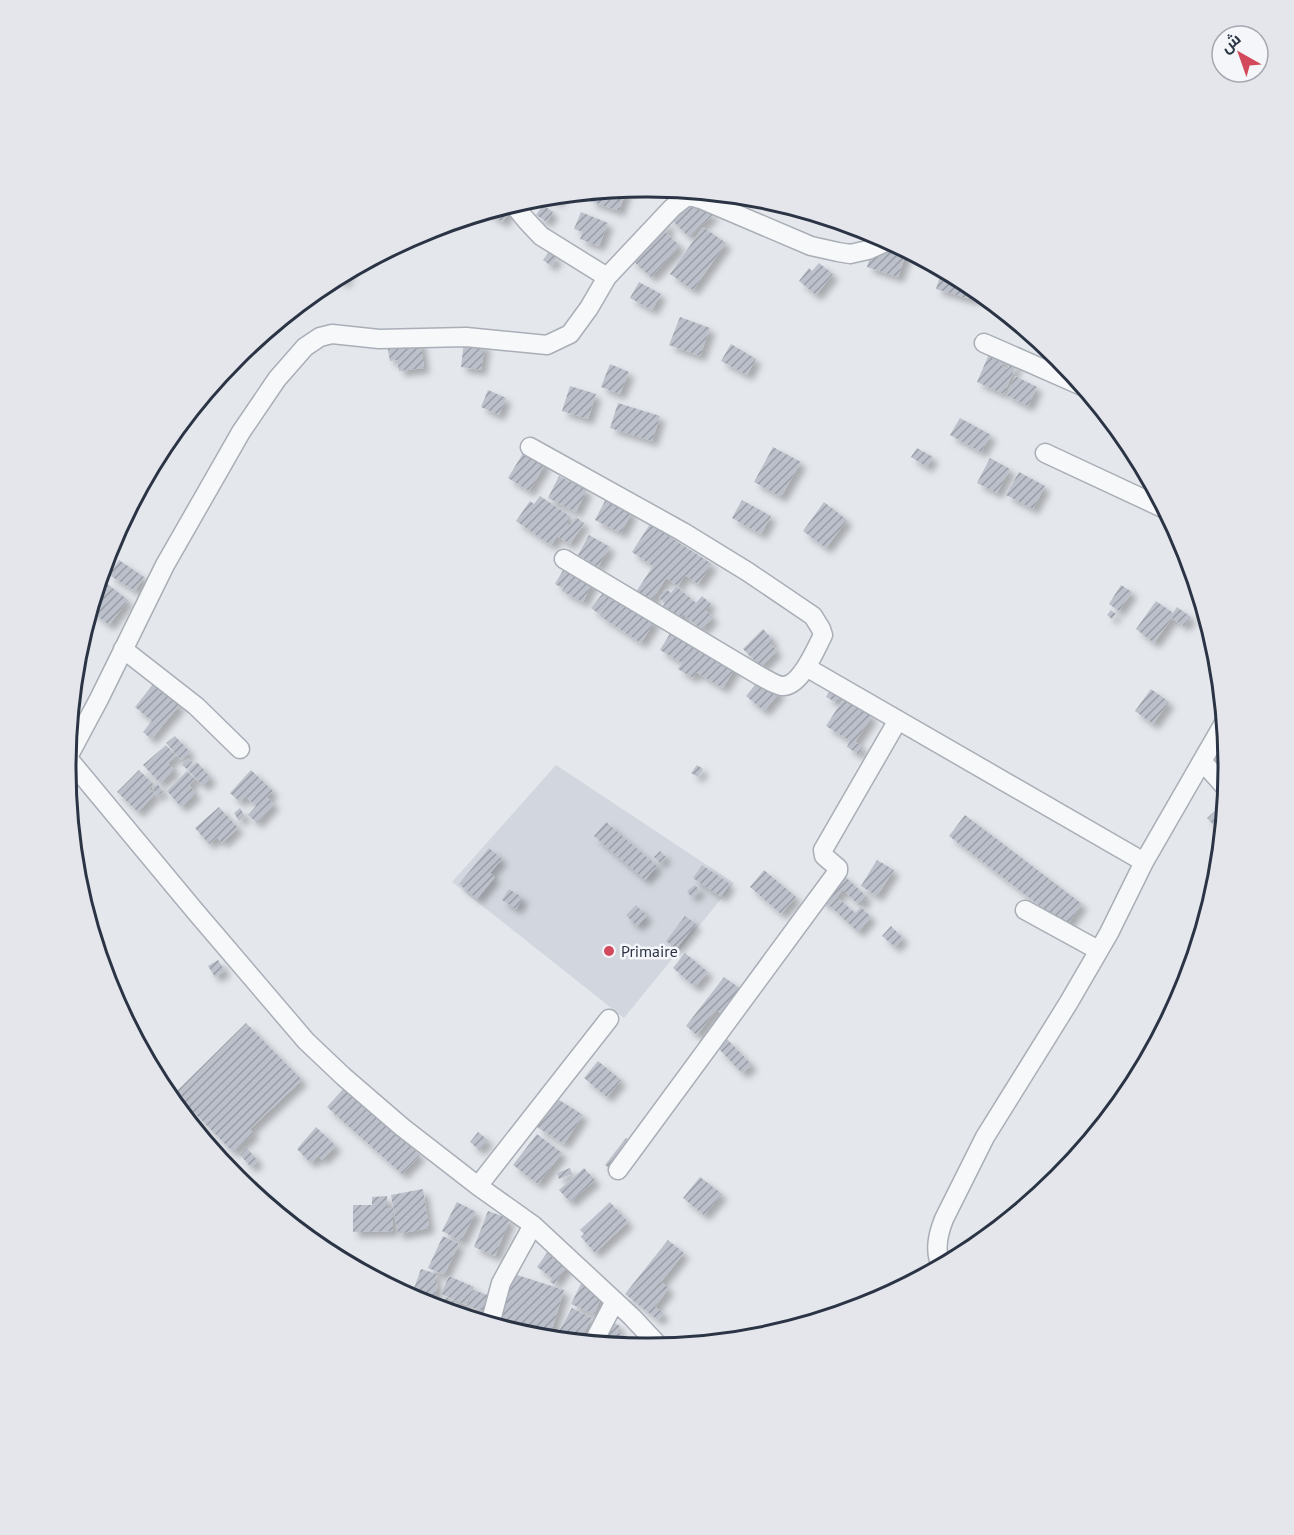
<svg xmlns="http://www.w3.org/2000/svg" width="1294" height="1535" font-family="'PT Sans',Cairo,sans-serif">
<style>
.built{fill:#d2d6de}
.building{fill:url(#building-hatch);filter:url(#shadow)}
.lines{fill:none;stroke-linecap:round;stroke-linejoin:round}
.minor-casing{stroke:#a9aeb7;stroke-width:21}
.minor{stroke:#f7f8fa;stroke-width:18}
.poi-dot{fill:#d1495b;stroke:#f4f6f9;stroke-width:2}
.labels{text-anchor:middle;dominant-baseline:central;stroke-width:5;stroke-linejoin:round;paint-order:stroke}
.poi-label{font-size:16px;fill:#2b3445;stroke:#f4f6f9;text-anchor:start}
.rim{fill:none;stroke:#2b3445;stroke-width:3}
</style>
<defs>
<pattern id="building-hatch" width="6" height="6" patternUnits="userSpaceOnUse" patternTransform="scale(1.5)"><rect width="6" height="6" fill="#bbc0ca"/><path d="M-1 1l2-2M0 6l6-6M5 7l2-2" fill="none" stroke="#989da6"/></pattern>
<filter id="shadow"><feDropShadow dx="5.5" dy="5.5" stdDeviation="3" flood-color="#0004"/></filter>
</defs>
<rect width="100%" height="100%" fill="#e4e7ec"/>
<path class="built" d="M556 765 734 883 624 1018 452 882Z"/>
<path class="building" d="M627 188 619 211 590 201 593 192Z
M561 195 558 202 546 196Z
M683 201 714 214 689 237 668 216Z
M509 205 511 207 503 222 486 212Z
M543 205 553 212 547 222 536 215Z
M581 212 608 223 599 246 580 239 583 232 574 229Z
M664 221 670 226 665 232 680 246 651 277 630 258Z
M703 227 726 243 693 290 670 274Z
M891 245 907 251 898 277 867 267 872 251Z
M549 252 557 258 551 266 543 260Z
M819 263 833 274 816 295 799 281 809 268 812 271Z
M942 269 970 285 977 290 974 300 936 289Z
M351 270 343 283 336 278 341 276Z
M639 282 661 294 652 310 630 298Z
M680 317 710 328 700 356 669 345Z
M420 340 424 368 399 371 397 360 390 361 387 345Z
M464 342 485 344 481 370 461 367Z
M731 344 756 359 747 375 721 361Z
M990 352 1005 358 1002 366 1008 369 1012 361 1017 363 1004 394 977 382Z
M610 364 629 372 620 394 601 387Z
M1015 376 1037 387 1028 406 1006 395Z
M570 386 596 394 588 419 562 411Z
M488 390 506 398 499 415 481 407Z
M618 403 660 416 652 441 610 428Z
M960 418 991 435 981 452 950 435Z
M1120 436 1127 441 1124 446 1117 441Z
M773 447 801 462 781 497 754 482Z
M917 448 933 457 927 467 911 457Z
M525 450 546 463 529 491 508 478Z
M990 458 1010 469 997 493 977 483Z
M1019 472 1045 486 1033 509 1006 495Z
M559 476 587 490 576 512 548 498Z
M540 496 571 517 551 545 516 521 530 501 534 504Z
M606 499 632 512 621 533 595 520Z
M742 500 771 516 761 534 732 518Z
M824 502 847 520 826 548 803 531Z
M576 517 584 523 570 544 558 537 567 524 570 526Z
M650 524 712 564 698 584 685 575 678 586 666 578 651 602 636 592 653 566 632 552Z
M589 535 610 547 598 567 578 555Z
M119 560 144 577 135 591 109 575Z
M566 565 594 580 583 602 562 591 572 572 562 588 555 584Z
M106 583 128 600 109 625 90 610 94 600Z
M1121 585 1132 592 1119 611 1109 604Z
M676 586 696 603 702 596 711 604 705 610 713 617 702 630 683 614 678 620 662 607 665 603 659 598 666 589 671 593Z
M607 588 655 621 641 643 600 616 610 601 599 614 591 608Z
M1156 601 1173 613 1177 607 1191 617 1184 626 1172 618 1154 643 1136 629Z
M1111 610 1116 614 1112 619 1107 615Z
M674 627 737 665 723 688 696 672 693 678 678 669 682 663 660 650Z
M763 629 773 640 770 643 777 651 761 667 743 649Z
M762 677 780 692 764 711 746 696Z
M154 683 180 705 151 739 143 732 152 721 135 707Z
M834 684 845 690 837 703 826 697Z
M1151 689 1169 702 1153 724 1135 711Z
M844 698 872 716 855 742 863 747 858 754 847 747 850 741 826 726Z
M175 736 190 752 181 760 166 743Z
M1224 738 1225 740 1228 765 1220 772 1210 760Z
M166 745 176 756 168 763 175 770 160 783 143 765Z
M188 758 192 762 187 769 182 765Z
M197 762 211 778 203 786 188 770Z
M697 765 703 769 698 777 691 773Z
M139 770 153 784 149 789 155 794 138 812 117 792Z
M251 770 273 791 267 797 274 804 257 823 248 815 256 806 245 796 240 802 230 793Z
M187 771 195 779 189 785 196 794 181 807 167 791Z
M158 784 163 792 157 796 152 787Z
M1225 802 1221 833 1207 818Z
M219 807 238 828 222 843 217 837 209 844 195 828Z
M240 808 245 816 239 821 234 813Z
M965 815 1082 904 1066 926 949 836Z
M606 822 657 866 645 880 594 836Z
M489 848 502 859 490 873 495 877 477 899 459 884Z
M660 851 666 857 660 863 654 857Z
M877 860 894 870 877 896 861 886Z
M702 865 730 884 721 897 693 878Z
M764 870 796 897 781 914 750 887Z
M841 873 867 897 859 905 843 890 828 906 818 897Z
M695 885 700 891 691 897 687 891Z
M509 889 523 898 516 909 502 900Z
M837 897 855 913 861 907 871 917 858 932 830 906Z
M636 905 647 916 637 926 626 915Z
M685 916 696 924 676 949 666 941Z
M891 926 903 938 895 947 882 936Z
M685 953 708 972 695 987 673 968Z
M218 960 225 971 215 977 208 966Z
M724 977 741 989 722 1014 716 1010 697 1035 686 1026Z
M246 1023 302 1080 250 1129 254 1133 233 1152 175 1093Z
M727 1039 752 1065 742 1073 718 1048Z
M598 1061 621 1080 607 1097 584 1078Z
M344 1088 420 1155 402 1174 327 1107Z
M556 1098 583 1115 564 1144 537 1127Z
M316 1127 336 1146 322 1160 318 1156 311 1163 297 1149Z
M478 1132 488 1140 479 1150 470 1142Z
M537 1134 562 1153 538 1184 513 1165Z
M626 1138 632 1142 611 1169 605 1165Z
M247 1148 258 1161 251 1167 240 1155Z
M570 1168 572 1174 559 1179 557 1173Z
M584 1168 595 1180 570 1202 559 1190Z
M700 1177 722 1194 704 1215 683 1198Z
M423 1189 429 1228 398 1234 391 1195Z
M387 1196V1208H393V1231L353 1232V1205H372V1197Z
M457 1202 476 1212 461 1241 442 1231Z
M610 1202 628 1222 595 1253 581 1237 584 1234 580 1230Z
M488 1211 510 1219 495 1256 474 1247Z
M443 1236 459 1244 444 1275 428 1268Z
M668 1240 684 1253 661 1282 669 1288 655 1307 664 1313 658 1320 625 1294Z
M549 1250 569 1264 554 1284 550 1282 552 1278 537 1267Z
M421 1269 437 1274 434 1282 438 1284 434 1298 413 1291Z
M514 1274 564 1290 549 1339 533 1337 497 1326Z
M449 1276 474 1287 466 1305 441 1294Z
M581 1284 603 1294 594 1314 571 1304Z
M473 1290 491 1296 486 1312 468 1306Z
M422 1297 438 1305 436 1308 420 1302Z
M446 1297 477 1314 474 1319 453 1313 441 1306Z
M572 1308 592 1318 579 1342 573 1341 558 1333Z
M608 1320 620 1326 617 1332 629 1338 624 1346 597 1344Z"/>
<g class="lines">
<defs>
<path id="minor" d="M513 204 526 220 541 236 607 277 672 208 686 197H693L703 200 811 246 838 252 850 254 868 250 888 241
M984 343 1082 386
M530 447 683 532 748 572 813 616 821 629 823 635C816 648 801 687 782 686 775 685 766 679 760 676L564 559
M1045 453 1165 509
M123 649 196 706 240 749
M806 667 1144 862 1224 723
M67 757 195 911 306 1041 344 1077 402 1127 478 1186 533 1225 632 1317 660 1347
M68 757 99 699 165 565 241 432 277 379 305 347 320 337 332 334 379 339 466 337 547 345 570 334 589 308 607 277
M1202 761 1226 788
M1025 910 1098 950
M618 1170 838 871V868L824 856 823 850 898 720
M478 1186 609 1019
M941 1266C934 1250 938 1234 944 1219L985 1137 1069 1002 1109 933 1144 862
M490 1324 501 1283 533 1225
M593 1343 615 1301"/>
</defs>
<use href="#minor" class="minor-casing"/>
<use href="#minor" class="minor"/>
</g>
<circle class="poi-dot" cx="609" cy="951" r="6"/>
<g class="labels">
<g class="poi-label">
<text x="621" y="951">Primaire</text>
</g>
</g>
<path d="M0 0H1294V1535H0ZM646 197H648A570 570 0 0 1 1218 767V768A570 570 0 0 1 648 1338H646A570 570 0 0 1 76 768V767A570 570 0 0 1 646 197Z" fill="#e4e6eb" fill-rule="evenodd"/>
<path class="rim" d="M646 197H648A570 570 0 0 1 1218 767V768A570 570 0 0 1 648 1338H646A570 570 0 0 1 76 768V767A570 570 0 0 1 646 197Z"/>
<g transform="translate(1240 54) rotate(320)"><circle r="28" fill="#f4f6f9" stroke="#a4a8b1" stroke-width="1.5"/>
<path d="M0-4.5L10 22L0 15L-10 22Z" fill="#d1495b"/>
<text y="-9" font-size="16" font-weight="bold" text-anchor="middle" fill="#2b3445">ش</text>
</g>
</svg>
